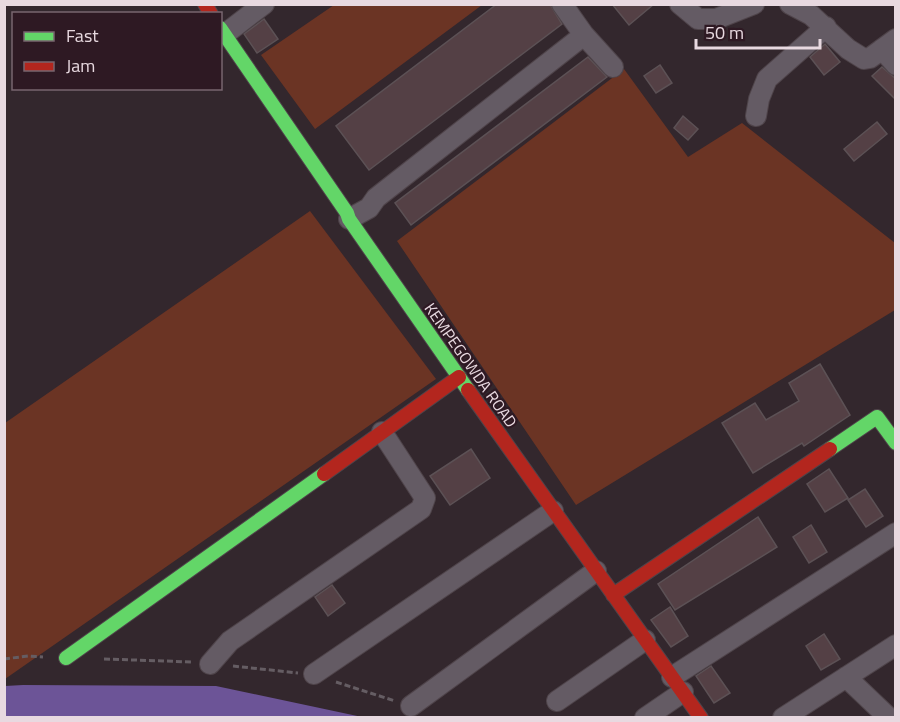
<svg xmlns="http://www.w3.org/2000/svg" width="900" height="722" font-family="'Titillium Web',sans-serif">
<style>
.green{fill:#6b3424}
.water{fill:#6c5497}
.building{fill:#544045;stroke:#5c5155;stroke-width:1.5}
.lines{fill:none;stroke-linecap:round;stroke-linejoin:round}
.street-casing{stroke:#4f444a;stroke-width:22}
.fast-casing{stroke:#4f444a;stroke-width:16}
.jam-casing{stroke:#4f444a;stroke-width:16}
.path{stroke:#655d63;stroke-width:3;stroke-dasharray:6 3;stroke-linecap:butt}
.street{stroke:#645b64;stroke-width:20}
.fast{stroke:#63d668;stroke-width:14}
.jam{stroke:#b3261e;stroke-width:14}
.labels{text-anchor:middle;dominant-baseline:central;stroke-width:4.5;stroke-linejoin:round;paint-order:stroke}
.street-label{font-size:16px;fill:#e8d9e0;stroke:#2e1923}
</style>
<rect width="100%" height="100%" fill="#33272d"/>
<path class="green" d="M334 5V4L482 5 315 129 261 55Z
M624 69 688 157 742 123 895 243V310L576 505 397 241Z
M310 211 436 379 5 679V423Z"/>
<path class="water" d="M23 685 216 686 362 717H5V686Z"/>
<path class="building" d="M497 4H550L562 24 369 170 336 126Z
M612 4H654L629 25Z
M264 19 278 39 257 53 244 34Z
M825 44 840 62 824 75 810 57Z
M588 57 607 77 411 225 395 203Z
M660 65 672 83 656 93 644 76Z
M882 67 896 79V100L872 76Z
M683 116 698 129 688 140 674 128Z
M877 122 887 134 854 161 844 149Z
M820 364 850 415 804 446 802 443 753 473 722 423 755 403 766 420 799 401 789 383Z
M471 449 490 478 450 505 430 476Z
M829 469 848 498 825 512 807 484Z
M865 489 883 516 866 527 848 500Z
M758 517 777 547 675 610 658 584Z
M811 525 827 552 809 563 793 537Z
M332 585 345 603 328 616 315 597Z
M670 607 688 636 671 647 651 620Z
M824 634 840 659 821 670 806 646Z
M711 666 730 693 714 703 696 676Z"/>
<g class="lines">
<defs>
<path id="street" d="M562 4 584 35
M680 4 698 19H716L754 4
M790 4 811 15 848 49 864 59 870 58 896 39
M225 34 264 4
M882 49 896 65
M756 116 759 99 767 79 826 27
M349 219 369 208 376 198 584 35 613 67
M210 664 230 641 421 509 425 498 382 432
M314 674 553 511
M672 677 896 533
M846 677 889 718
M557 701 645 640
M411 706 596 571
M645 718 683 692
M783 718 896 645"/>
<path id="fast" d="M220 28 347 213 349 219 468 390
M830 449 877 417 896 443
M66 658 324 474"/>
<path id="jam" d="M205 4 211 14
M468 390 701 718
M324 474 459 377
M613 595 830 449"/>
</defs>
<use href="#street" class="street-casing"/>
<use href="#fast" class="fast-casing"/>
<use href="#jam" class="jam-casing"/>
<path class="path" d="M4 659 28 656 43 657
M104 659 193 662
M233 666 298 673
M336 682 395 701"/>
<use href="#street" class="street"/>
<use href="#fast" class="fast"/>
<use href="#jam" class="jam"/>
</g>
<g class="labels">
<g class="street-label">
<text transform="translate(471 365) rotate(55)">KEMPEGOWDA ROAD</text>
</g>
</g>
<rect width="900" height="722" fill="none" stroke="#e8d9e0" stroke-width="12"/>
<rect x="12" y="12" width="210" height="78" fill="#2e1923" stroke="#78666f" stroke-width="1.5"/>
<rect x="24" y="32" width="30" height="9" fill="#63d668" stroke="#78666f" stroke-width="1.5"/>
<text x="66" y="42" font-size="18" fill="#e8d9e0">Fast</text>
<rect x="24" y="62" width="30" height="9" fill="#b3261e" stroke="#78666f" stroke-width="1.5"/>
<text x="66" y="72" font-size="18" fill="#e8d9e0">Jam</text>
<path d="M696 39v9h124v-9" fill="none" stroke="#e8d9e0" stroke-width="3"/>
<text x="705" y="39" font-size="18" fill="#e8d9e0" stroke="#2e1923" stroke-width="4.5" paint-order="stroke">50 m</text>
</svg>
